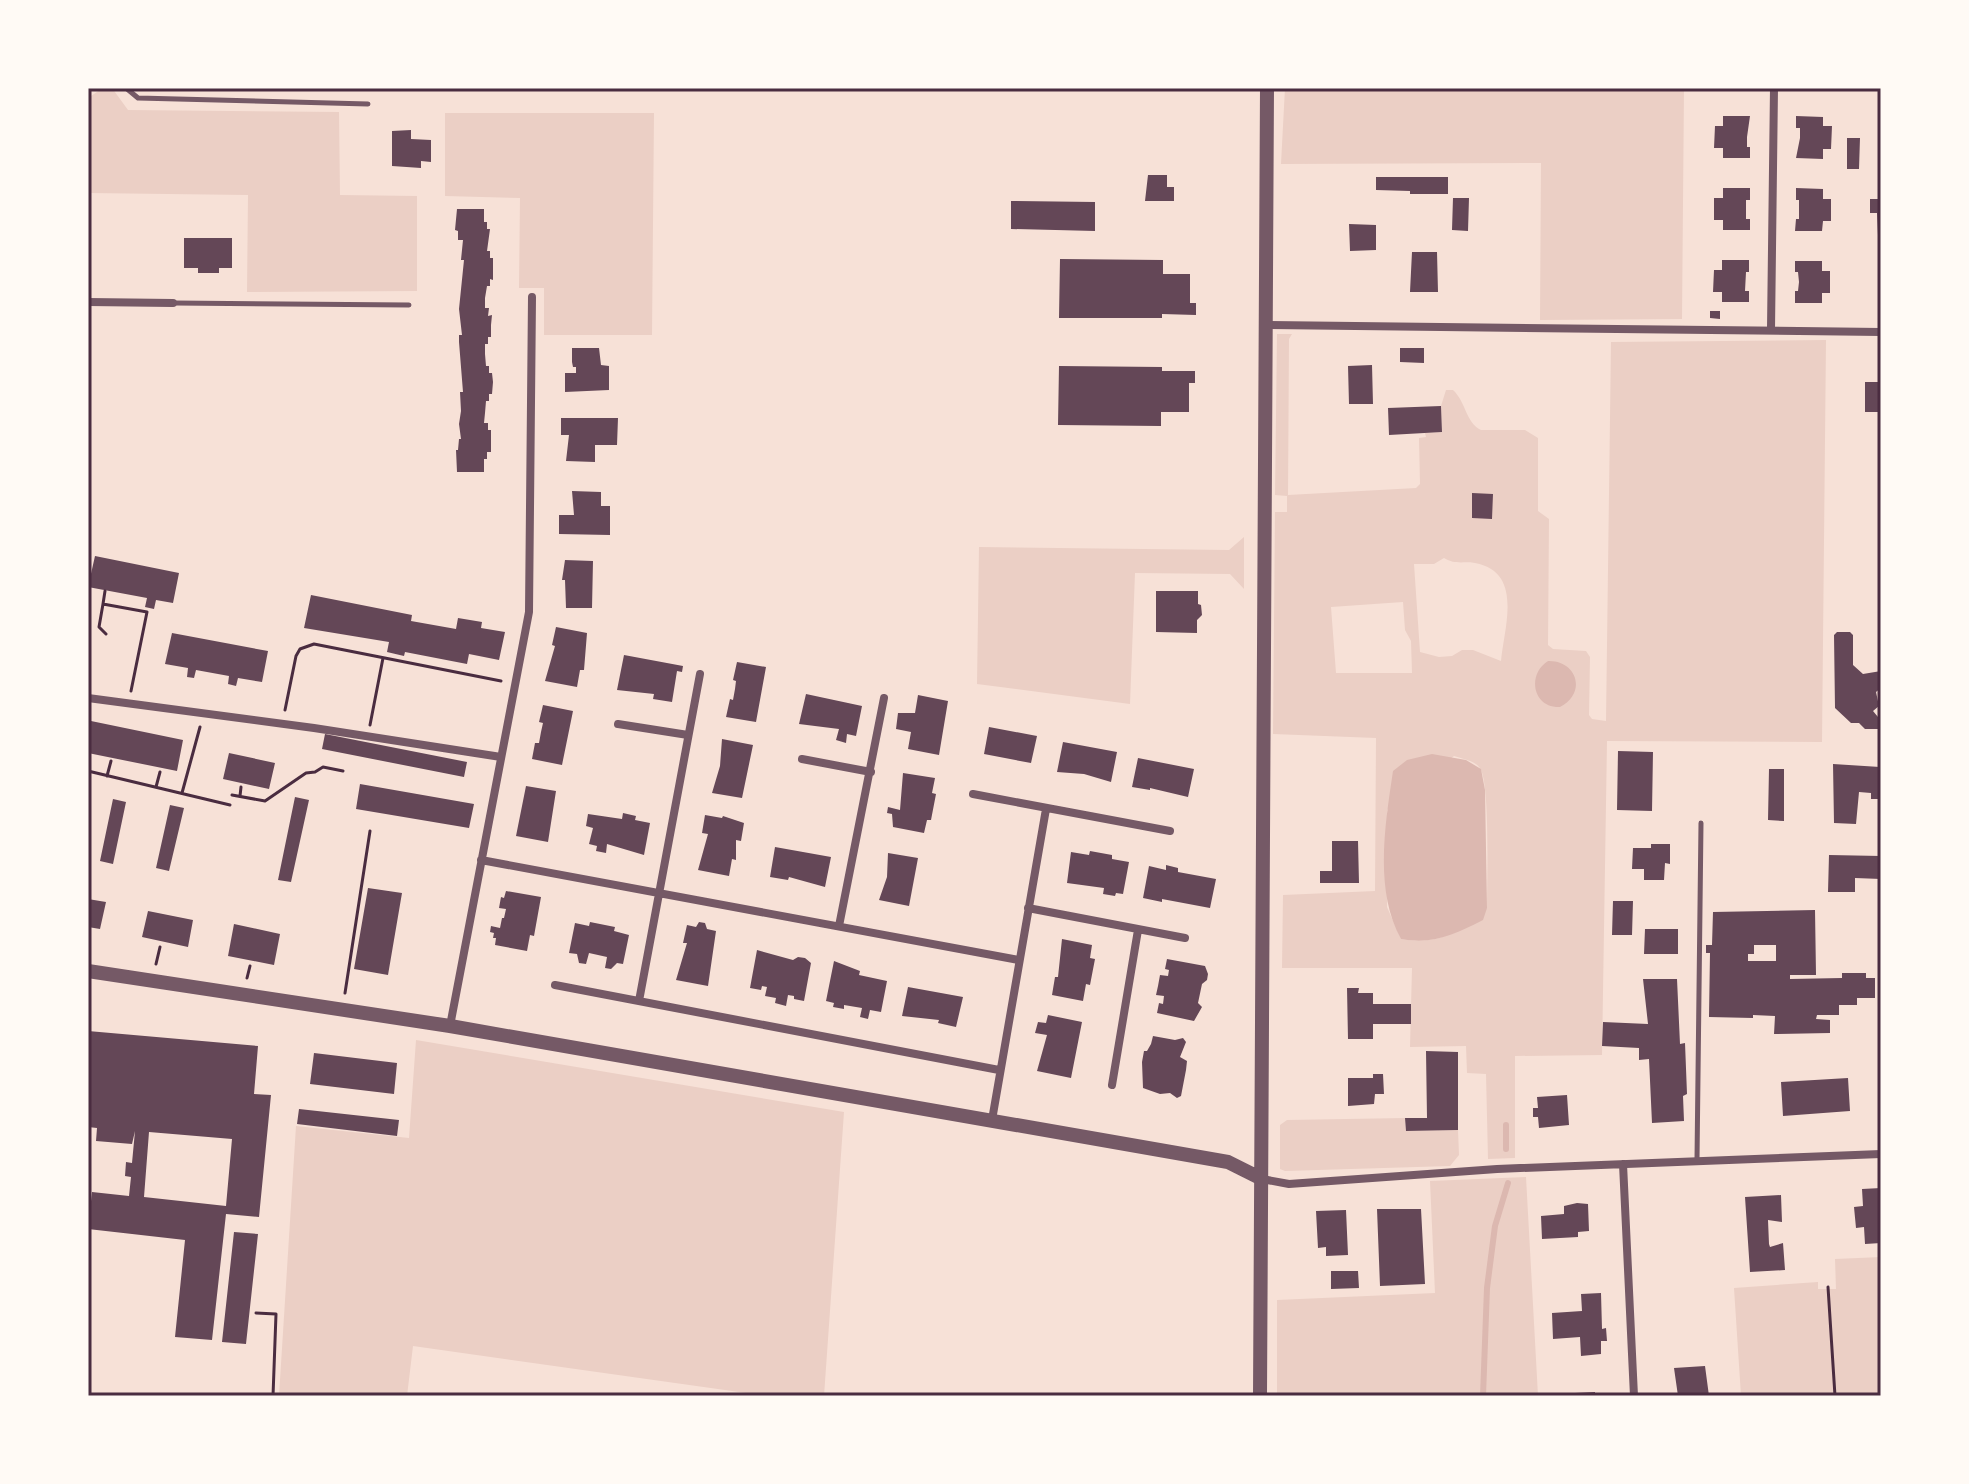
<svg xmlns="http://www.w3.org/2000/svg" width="1969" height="1484" font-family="Karla,sans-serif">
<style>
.green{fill:#ebcfc5;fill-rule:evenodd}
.water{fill:#dcb8b0}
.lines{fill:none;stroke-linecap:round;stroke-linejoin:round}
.stream{stroke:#dcb8b0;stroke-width:6}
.building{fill:#644757;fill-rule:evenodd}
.path{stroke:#4a2c40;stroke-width:3}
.service{stroke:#755966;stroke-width:5}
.minor{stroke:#755966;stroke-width:8}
.tertiary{stroke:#755966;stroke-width:14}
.neatline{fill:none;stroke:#4a2c40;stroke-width:3}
</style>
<rect width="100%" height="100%" fill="#f7e1d7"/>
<path class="green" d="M103 88H112L128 110 339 112 340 195 417 196V291L247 292 248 195 88 193V98Z
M1285 88H1684L1682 319 1540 320 1541 163 1281 164Z
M445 113H654L652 335H544V288H519L520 198 445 196Z
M1277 334H1292L1289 339 1288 495 1416 488 1420 484 1419 438 1426 437 1425 433 1442 432 1441 406 1446 390H1453C1466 402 1466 423 1481 430H1525L1538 438V511L1549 519 1548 645 1553 649 1586 651 1590 657 1589 715 1592 719 1606 721 1611 342 1826 340 1822 742 1607 741 1602 1055 1515 1056V1158L1488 1159 1486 1074 1467 1073 1466 1046 1410 1047 1412 968H1282L1283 895 1375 891 1376 738 1273 734 1275 512H1287V496L1275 495ZM1444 558C1455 565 1463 561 1475 563 1524 572 1504 628 1501 661L1473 650H1462L1452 656 1439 657 1420 652 1414 564H1434ZM1403 602 1405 630 1411 641 1412 673H1336L1331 607ZM1454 756C1463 759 1477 761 1481 770 1490 790 1487 881 1487 908 1458 931 1440 946 1401 939L1387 907V810Z
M1244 537V589L1230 574 1135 573 1130 704 977 684 979 547 1229 550Z
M416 1040 844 1112 824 1396H767L413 1346 407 1396H279L296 1126 409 1138Z
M1405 1118 1406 1131 1458 1130 1459 1155 1450 1166 1285 1171 1280 1169V1125L1287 1120Z
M1526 1177 1538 1396H1277V1300L1435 1293 1430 1181Z
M1881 1257V1396H1741L1734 1288 1818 1282V1289H1836L1835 1259Z"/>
<path class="water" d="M1548 661C1576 660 1588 692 1560 707 1532 708 1527 674 1548 661Z
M1432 754 1466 760 1481 769 1485 790 1487 908 1483 920C1455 934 1434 945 1401 939 1374 890 1385 825 1393 771L1407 760Z"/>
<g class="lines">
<path class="stream" d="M1506 1125V1149
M1483 1396 1487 1288 1495 1226 1508 1183"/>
</g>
<path class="building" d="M1723 116H1750L1747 137V147H1750V158H1723V148H1714L1715 126H1723Z
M1796 116 1823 117V126H1832L1831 149H1823V159L1796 158 1800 138V128H1796Z
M411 130V139L431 140V162L421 161V168L392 166V131Z
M1847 138H1860L1859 169H1847Z
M1148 175H1167V187H1174V201H1145Z
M1376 177H1448V194H1410V191L1376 190Z
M1723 188H1750V200H1746V219H1750V230H1723V220H1714V198H1723Z
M1796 188 1823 189V199H1831V221H1823L1822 231H1795L1796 219H1799V200H1796Z
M1453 198H1469L1468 231 1452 230Z
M1870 199H1881V235H1878L1877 213H1870Z
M1011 201 1095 202V231L1011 229Z
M457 209H484V222H487V229H490L487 251H490V258H493V280L490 279V286H487L485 298V308H489L488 316 492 315 491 325V337H488V344H485V354L486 366H489V373H492L493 382 492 394H489V401H486L485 413 484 423H488V430H491V452H487V459H484V472H457L456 450H458L459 439H461L459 424 461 411 460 392H463L459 342V335H462L459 309 464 260H461L463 240H458V231L455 230Z
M1349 224 1376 225V250L1350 251Z
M184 238H232V268H219V273H198V268H184Z
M1412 252H1437L1438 292H1410Z
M1060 259 1163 260V274H1190V303H1196V315L1162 314V318H1059Z
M1722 260H1749V272H1746L1745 291H1749V302H1722V292H1713L1714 270H1722Z
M1795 261H1822V271H1830V293H1822V303H1795V291H1798L1799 282 1798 272H1795Z
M1710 311H1720V319L1710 318Z
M572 348H599L601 365 609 366V390L565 392V373H576V367H573L572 362Z
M1400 348H1424V363L1400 362Z
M1372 365 1373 404H1349L1348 366Z
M1059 366 1162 367V371H1195V383H1189V412H1161V426L1058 425Z
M1865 382H1881V412H1865Z
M1441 406 1442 432 1389 435 1388 408Z
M561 418H618L617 445H595V462L566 461 569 435H561Z
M572 491 601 492V506H610V535L559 534V515H574Z
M1472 493 1493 494 1492 519 1472 518Z
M95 556 179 573 173 603 156 600 154 609 145 607 147 598 88 587Z
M565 560 593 561 592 608H566L565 580H562Z
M1156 591H1198V604L1201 605 1202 615 1197 620V633L1156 632Z
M311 595 412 615 411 621 456 629 458 618 482 622 481 628 505 632 499 660 469 654 467 664 405 652 404 656 387 652 389 642 304 628Z
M556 627 587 633 584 670H580L577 687 545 681 555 646 552 645Z
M1837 632H1850L1853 635V665L1863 674 1881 671V688L1876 692 1879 706 1873 711 1878 717V729H1865L1859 723H1851L1835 708 1834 635Z
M172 633 268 651 262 682 238 678 236 686 228 684 229 676 196 670 194 678 187 677 188 668 165 664Z
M624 655 683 666 682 672 677 671 672 702 653 699 654 694 617 690Z
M737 662 766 667 756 722 726 717 730 699 733 700 735 689 736 681 733 680Z
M806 694 862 706 856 736 847 734 846 743 836 740 839 729 799 724Z
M918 695 948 701 939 755 908 749 911 732 896 729 898 713H915Z
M543 705 573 711 562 765 532 759 535 743H539L541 732 543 723 539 722Z
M91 721 183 740 177 771 88 753Z
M989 727 1037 736 1031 763 984 754Z
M325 734 467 762 464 777 322 749Z
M722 739 753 745 742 798 712 793 720 766Z
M1063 742 1117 752 1111 782 1084 774 1057 772Z
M1618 751 1653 752 1652 811 1617 810Z
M229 753 275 763 269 789 223 779Z
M1138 758 1194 769 1188 797 1150 788V790L1132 787Z
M1833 764 1880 767 1881 799H1871V793L1859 792 1856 824 1834 823Z
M1769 769H1784V821L1768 820Z
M903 773 935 778 932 793 936 794 931 820H927L924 833 893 827 892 814 887 813 888 807 900 810Z
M360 784 474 804 469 828 356 809Z
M526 786 556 791 548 842 516 836Z
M295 797 309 800 291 882 278 880Z
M113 799 126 802 113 864 100 861Z
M170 805 184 808 169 871 156 868Z
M623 813 636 816 635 820 650 823 644 855 607 844 606 853 596 851 597 846 589 844 593 828 586 826 588 814 622 819Z
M705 815 722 818 723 816 744 823 741 841 736 840V860L732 859 729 876 698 870 708 834 702 833Z
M1332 841H1358L1359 883H1320V871H1332Z
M1651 844H1670V864L1665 863 1664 880H1644V869H1632L1633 848H1651Z
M775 847 831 857 825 887 789 877 788 880 770 877Z
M1090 851 1112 855V859L1129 862 1123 894 1116 893 1115 896 1103 894 1104 888 1067 883 1071 852 1089 855Z
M888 853 918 858 909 906 879 900 887 877Z
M1829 855 1881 856V879L1855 878V892H1828Z
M1166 865 1178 868V872L1216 879 1210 908 1162 899V902L1143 898 1149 866 1166 870Z
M368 888 402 893 388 975 354 969Z
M506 891 541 897 534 936 530 935 527 951 495 945 496 938H493L494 933 490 932 491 926 500 928 502 918H504L506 909 499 908 501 897 504 898Z
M88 899 106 902 100 929 88 927Z
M1613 901H1633L1632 935H1612Z
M1815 910 1816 975H1790V979L1842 978V973H1866V978H1875V998H1857V1005H1839V1015H1817L1816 1019 1830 1020V1033L1774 1034 1775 1016 1753 1015V1018L1709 1017 1710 953H1706V945H1712L1713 912ZM1754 945H1776V961H1748V954H1754Z
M148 911 193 920 188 947 142 937Z
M590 922 615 927 614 931 629 935 623 964 617 963 611 969 605 968 607 957 589 953 586 964 579 963 577 954 569 953 575 923 589 926Z
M699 922 705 923 707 929 716 931 708 986 676 980 687 943H683L687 925 696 927Z
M234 924 280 934 274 965 228 956Z
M1645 929H1678V954H1644Z
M1062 939 1092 945 1090 958 1095 959 1090 985 1086 984 1083 1001 1052 995 1055 977H1058Z
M757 950 793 960 798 957 805 958 811 963 804 1001 794 999V996L788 995 786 1006 775 1003 776 998 765 996 767 987 762 986 761 990 750 988Z
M1167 959 1205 966 1208 974 1207 980 1202 984 1198 1003 1202 1007 1194 1021 1157 1013 1159 1003 1163 1004 1164 996 1156 995 1158 986 1160 975 1168 976 1169 970 1165 969Z
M834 961 860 971 859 975 887 981 881 1012 870 1010 868 1019 860 1017 862 1008 844 1005V1009L833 1007 834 1003 826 1001Z
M1643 979H1677L1680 1044 1685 1043 1687 1094 1683 1096 1684 1121 1652 1123 1649 1059 1639 1060V1048L1602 1046 1603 1022 1648 1024Z
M908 987 963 997 956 1027 938 1023 939 1020 902 1016Z
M1347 988H1359L1358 993H1373V1004H1411V1024H1373V1039H1348Z
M1048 1015 1082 1022 1071 1078 1037 1071 1047 1035 1035 1033 1038 1022 1046 1023Z
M88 1031 258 1046 254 1094 271 1095 259 1217 226 1214 212 1340 175 1337 185 1240 88 1229 92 1192 129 1196 131 1177 125 1176 126 1162 132 1163 135 1131 132 1144 96 1141 97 1128 88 1127ZM149 1132 232 1139 226 1206 144 1197Z
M1153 1036 1175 1040 1183 1038 1186 1042 1180 1057 1187 1061 1186 1070 1181 1096 1177 1098 1170 1093 1160 1094 1143 1088 1142 1062 1144 1051H1147L1151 1044Z
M1426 1051 1458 1052V1130L1406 1131 1405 1118H1427Z
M314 1053 397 1063 394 1094 310 1084Z
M1373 1074H1383L1384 1094H1375L1374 1104 1348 1106V1078H1373Z
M1848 1078 1850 1111 1783 1116 1781 1082Z
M1567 1095 1569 1125 1539 1128 1538 1117H1533V1108H1538L1537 1097Z
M299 1109 399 1120 397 1136 297 1124Z
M1881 1188V1243L1865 1244 1864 1227 1856 1228 1854 1207 1863 1206 1862 1189Z
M1781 1195 1782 1222 1768 1220 1769 1244 1770 1247 1783 1243 1785 1270 1750 1272 1745 1197Z
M1577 1203 1588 1204 1589 1231 1578 1232V1237L1542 1239 1541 1216 1564 1214V1206Z
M1377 1209H1421L1425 1284 1380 1286Z
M1346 1210 1348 1255 1326 1256V1247L1318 1248 1316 1211Z
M234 1232 258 1234 246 1344 222 1342Z
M1331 1271H1358L1359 1288 1331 1289Z
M1601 1293 1602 1329 1606 1328 1607 1341H1601V1354L1581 1356 1580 1337 1553 1339 1552 1313 1582 1311 1581 1294Z
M1705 1366 1709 1396H1678L1674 1368Z
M1595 1392V1396H1576L1575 1393Z"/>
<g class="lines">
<path class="path" d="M103 604 105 591
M106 634 99 627 103 604 147 612 131 691
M285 710 296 656 300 649 314 644 501 681
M370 725 383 658
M88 771 230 805
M107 776 111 761
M156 787 160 772
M182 793 200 727
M232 795 265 801 306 773 315 772 323 767 343 771
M240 796 241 787
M156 964 160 947
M247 978 250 966
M345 993 370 831
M1828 1287 1835 1396
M256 1313 276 1314 273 1396"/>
<path class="service" d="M126 88 138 98 368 104
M174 303 409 305
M1697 1160 1701 823"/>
<path class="minor" d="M88 302 173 303
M1266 325 1881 332
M1771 329 1774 88
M88 698 314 728 501 757
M618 724 688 735
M802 759 871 772
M973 794 1170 831
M481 860 1019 960
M1028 908 1185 938
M839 926 884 698
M555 985 999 1070
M639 1001 700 674
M450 1026 529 612 532 297
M1112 1085 1138 930
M992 1120 1046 809
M1623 1164 1634 1396
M1262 1179 1289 1184 1497 1169 1881 1154"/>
<path class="tertiary" d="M88 971 450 1026 1228 1162 1262 1179
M1260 1396 1267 88"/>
</g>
<rect width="1969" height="1484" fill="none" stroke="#fffaf5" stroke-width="180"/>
<rect x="90" y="90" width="1789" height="1304" class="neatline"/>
</svg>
